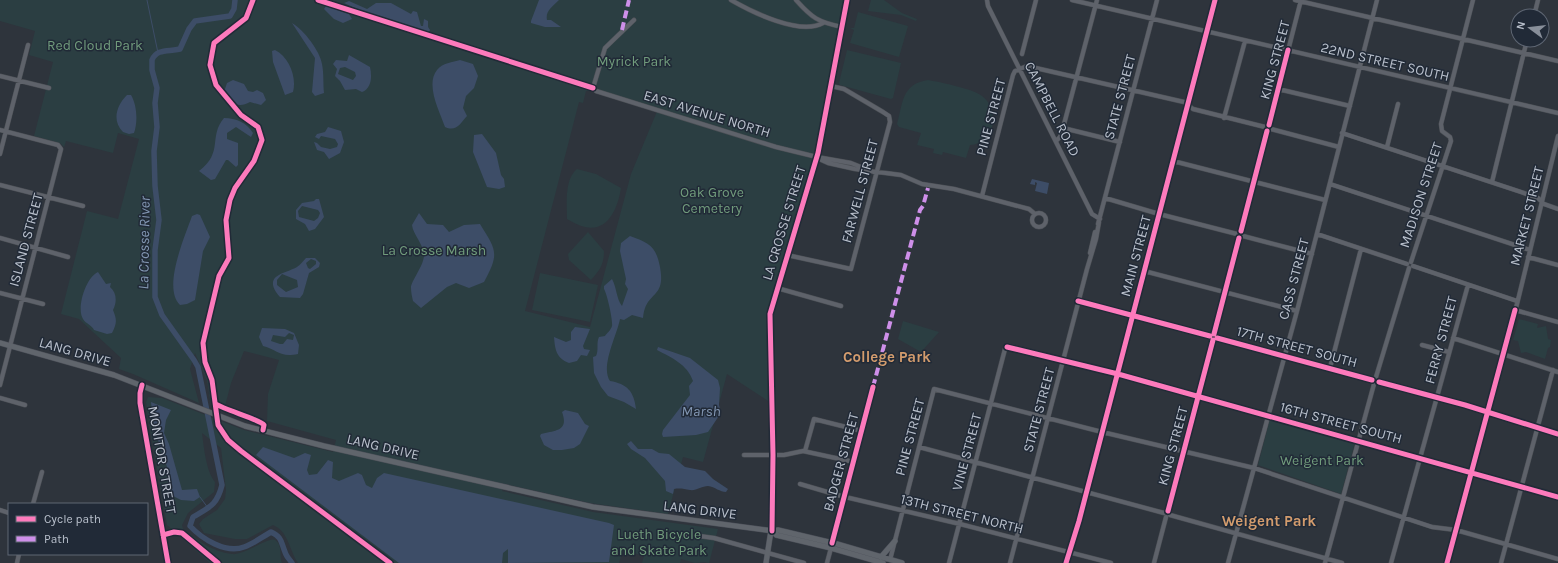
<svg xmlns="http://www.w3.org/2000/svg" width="1558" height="563" font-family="Karla,sans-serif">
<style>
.green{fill:#2b3e42;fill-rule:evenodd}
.water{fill:#3d4d67;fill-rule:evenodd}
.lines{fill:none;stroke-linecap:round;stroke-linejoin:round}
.stream{stroke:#3d4d67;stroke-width:1}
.river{stroke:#3d4d67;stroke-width:5.5}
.minor-casing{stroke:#4c5056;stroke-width:5}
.major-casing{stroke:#4c5059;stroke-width:6}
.minor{stroke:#5e626a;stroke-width:4}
.major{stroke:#60656c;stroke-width:5}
.quiet{stroke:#ce8fe9;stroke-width:4;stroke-dasharray:8 4;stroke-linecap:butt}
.cycleway-casing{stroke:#212a37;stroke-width:8}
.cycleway{stroke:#fd7abc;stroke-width:5}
.labels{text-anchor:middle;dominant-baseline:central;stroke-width:3;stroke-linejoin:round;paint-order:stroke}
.park-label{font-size:14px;fill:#719c7c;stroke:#212a37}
.street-label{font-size:14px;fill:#b9c0cc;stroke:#212a37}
.water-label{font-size:15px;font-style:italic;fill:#8296b2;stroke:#212a37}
.neighbourhood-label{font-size:15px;font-weight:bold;fill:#d39c6d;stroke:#212a37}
</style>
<rect width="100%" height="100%" fill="#2e343c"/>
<path class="green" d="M0 0H843L815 155 768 313V401L727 374 703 462 683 457 668 514 590 503 505 484 502 491 593 512 718 529 709 563 704 562 695 563 681 559 680 563H642L644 556 623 550 619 563H298C289 550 289 532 273 525L247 539H235L204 533 199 524 203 519 217 510 225 499 226 490 221 448 202 433C204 448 206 471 215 482L214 492 188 513 182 525 183 529C198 540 212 552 232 554 244 556 269 536 275 540 283 545 279 556 282 563H210L167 525 149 424 146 402 148 397 162 398 244 430 333 452 336 440 267 421 268 394 279 360 244 351 231 383 224 410 211 406 207 381 195 353 190 369 199 403 133 374 119 369 121 358 79 319 61 314 87 211 118 219 139 139 118 133 113 153 66 141 64 147 60 143 34 136 53 62 29 55 35 31 0 21ZM590 87 658 109 631 174 590 327 525 311 579 102 583 103 586 91H589Z
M871 0H884L902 13 917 19 916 21 901 15 868 11Z
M858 12 908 26 899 57 850 43 854 30 850 28H854Z
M847 50 901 63 893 98 891 99 840 85 839 83Z
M928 80C939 82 974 89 982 96 1001 110 995 143 970 145L966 158 943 152 942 155 933 153 934 149 917 145 921 133 899 127 897 124C903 104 901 84 928 80Z
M577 169 596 174 621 188C618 207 609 232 585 227 579 226 573 222 567 219 567 205 564 179 577 169Z
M588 232 604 251C604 264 600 270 591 280L569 260 568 254Z
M540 273 598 285 590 322 532 310Z
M1519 319 1538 324 1537 328 1546 326 1548 339 1551 340 1550 347 1548 348 1545 359 1526 352 1521 353 1518 341 1513 340Z
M903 321 939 332 921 352 898 339Z
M1270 419 1355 442 1341 494 1258 465Z"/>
<path class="water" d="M539 0H559C553 6 545 11 547 20H551L561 27H545L531 23V21Z
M349 1 367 9 376 3H391L411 14 413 11 417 12 421 26H423L424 19 428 21V27L430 30 429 32 359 10 344 3Z
M326 6 349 14 352 19 343 23 334 19 324 9Z
M292 23C304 30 320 51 322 64 324 74 323 84 324 93L315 96 312 92 315 58Z
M275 50C289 57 297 77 293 92L285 95 273 62 272 51Z
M349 55 370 67C372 76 372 88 362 92L356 89 345 90 340 81 335 76 337 69 333 64 336 60 347 61ZM345 67 355 72 356 76 353 80 338 74 340 68Z
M460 60 473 64 478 76 474 88 466 96 463 108 467 116C460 124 456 132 445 127 440 112 425 85 437 70 442 63 453 62 460 60Z
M233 80 244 84 248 91 253 92 257 90 263 93 266 100 261 105 250 102C238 109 230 103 224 92L227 83Z
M127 95H131C137 105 138 122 134 133L129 134 123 132C112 121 116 106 127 95Z
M224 118C236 118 247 123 253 133L251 137 236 127 227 133V139L238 143V165L236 167 228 160H226L215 179 211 180 199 171C224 152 208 137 224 118Z
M328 127 341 131 344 142 340 153 329 159 324 152 317 150 314 142 317 143 321 147 330 149 337 147 338 144 335 139 321 136 319 139 315 137 317 134 325 132Z
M482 134 496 153 501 175 504 179 505 187 499 189 487 187 473 152 474 135Z
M1032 179 1049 183 1047 194 1035 191 1037 183 1035 182V185L1030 184Z
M316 199H319L324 217 315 229 309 231 305 224 296 219V210L302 203 314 201ZM302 206 318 210 320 213 318 218 314 221 299 217 298 211Z
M419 213 427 224 443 225 449 232 464 225 480 224C496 250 500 253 484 282L469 288 456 283 447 287 421 308 413 301C412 297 411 292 411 288 411 281 423 267 424 256 425 246 413 235 412 225Z
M197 214 200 215 210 237 203 251 195 300 187 304 180 305C162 288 185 236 192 216Z
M630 236C649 243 656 246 660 267 661 273 662 280 660 286 656 298 645 297 643 318L632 315 624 320 620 319C617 335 600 367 610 381 627 384 634 391 636 409L624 402 608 396 601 387 594 373 593 357 596 356C599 350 596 343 599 337L605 336C607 333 611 330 612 326 613 320 607 294 604 289V286L612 279C617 288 616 298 622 306L628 289 625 284 626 279 620 251 621 243Z
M306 258H315L320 263 319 267 309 273 303 294 300 298 280 297C261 275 285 274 297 267 300 265 303 261 306 258ZM311 259 316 261V264L310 269 308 268 306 263ZM282 274 297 280 298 287 286 292 277 285V280Z
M98 272 106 284 111 283 110 287C117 293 117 302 113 310 117 320 117 323 112 333L107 334 94 330C92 325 86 324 83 319 76 308 86 277 98 272Z
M575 327 590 329 583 346 584 349 590 350 587 356 581 355 577 361 569 363C556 358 555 349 554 337L566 342 571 340V332Z
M262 328 285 329 294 333 299 345 298 354C280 358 278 350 263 346L259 337ZM289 333 294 335 293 340 287 339 283 344H280L271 341 273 335 285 337Z
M658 347 690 358 718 380 720 388 719 405 721 413 708 432 696 435 663 437 662 434 663 430 690 395 689 386 693 381C687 364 672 358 657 350Z
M151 402 171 410 166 420 164 433 169 444 182 490 197 489 200 497 194 501 181 500 173 496 168 486 167 467 154 429Z
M565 410 578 413 585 424 589 426 580 444 574 448 562 450H553L544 445 540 436 541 434C556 430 569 431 562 412Z
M631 441 638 449H652L659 453 669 454 685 467 705 471 713 479 728 489 726 492C720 492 715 487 708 486 702 486 696 491 690 490 684 489 680 488 674 489L673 494 666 491 665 481 645 458 631 449 627 444Z
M263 447 294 458 305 453 311 455 307 470 309 475 317 474 328 460 333 462 332 478 339 481 358 473 362 475 366 485 372 488 377 478 384 473 609 523 614 525 609 562 508 563V549L503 553 502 563H399L256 455Z"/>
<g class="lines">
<path class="stream" d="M147 0 158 53
M200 497 208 508"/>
<path class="river" d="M235 0 234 9 230 16 195 21 189 29 180 49C169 52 157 48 152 60V70L157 88 155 103 157 127 154 151 155 186 159 220 155 250V297L162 315 194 360 198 367 222 485C217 505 210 507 193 517L190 526C202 539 226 554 244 547 253 544 262 537 271 532 282 537 281 542 285 552 286 556 290 560 292 563"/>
<defs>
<path id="minor" d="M731 0C752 12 800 36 823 23
M796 0C812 18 818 22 842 27
M987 0 988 6 1092 214 1100 219
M1072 0 1558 113
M1295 0 1558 61
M1534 16 1538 0
M634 20 605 48 593 88 596 91 776 147 817 157 851 163 876 173
M1022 54 1036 0
M0 76 49 88
M1278 89 1350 106
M1224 118 1245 41
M1269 125 1301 0
M1063 128 1120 142
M1271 129 1339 147
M0 130 58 145 61 149 0 385
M1342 133 1521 192 1538 198 1544 204 1558 209
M1056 141 1060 137 1063 128 1097 0
M1387 147 1398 104
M0 154 28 45
M817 158 828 163 855 169 901 175 922 184 954 189 1029 209 1035 214
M1173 161 1325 200
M1492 182 1527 40
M1330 184 1530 250
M0 185 83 206
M982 196 1013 75 1015 71 1027 66 1184 102 1193 109 1265 127
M1105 198 1159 214 1237 234
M1032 220a7 7 0 1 1 14 0a7 7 0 1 1-14 0Z
M1098 224 1157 0
M1241 231 1267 131
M1317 234 1407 264
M1243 236 1312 254
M0 238 68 257
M1090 253 1095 232
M787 255 851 269 890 122 889 116 883 112 844 89 831 86
M1528 257 1558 265
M1411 262 1451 141 1450 137 1442 131 1441 124 1473 0
M1413 266 1517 301
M1144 271 1297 311
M777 288 841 306
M0 293 43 304
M1078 301 1210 336
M1515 310 1558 322
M1214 334 1239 238
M1217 338 1372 380
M1453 338 1558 372
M1422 345 1449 352
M1330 368 1361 249
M1376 377 1409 268
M1379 382 1465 405 1558 434
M142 385 140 393V403L168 563
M0 398 25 405
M919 447 1164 513
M805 451 814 419 862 431
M744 455H784L803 451 854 462
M800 484 841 496 960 524 1111 563
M33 504 42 472
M0 510 9 513
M1168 511 1213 340
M1170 515 1342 563
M684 536 692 535 714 538 804 563
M832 543 873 387
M890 560 934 389 1102 432 1254 468 1432 527 1456 530 1558 559
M17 563 19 554
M827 563 831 548
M949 563 1005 349 1009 346 1118 374 1558 497
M1010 563 1087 269 1096 239 1099 222
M1066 563 1079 521 1215 0
M1154 563 1166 517
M1228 563 1297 311 1377 0
M1325 563 1374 384
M1391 563 1468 285
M1447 563 1517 304 1558 136
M1501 563 1553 370"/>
<path id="major" d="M0 343 114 375 245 426 324 446 593 507 774 531 778 530 837 544 902 563
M774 531 776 535 831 548 883 563
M881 557 895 541
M766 563 772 524 773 455 770 314 818 153 847 0"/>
</defs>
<use href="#minor" class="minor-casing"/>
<use href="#major" class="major-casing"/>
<use href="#minor" class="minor"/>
<use href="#major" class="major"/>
<path class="quiet" d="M622 30 629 0
M873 387 920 210 923 206 928 188"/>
<defs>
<path id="cycleway" d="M253 0 246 18 214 43 210 65 216 85 241 115 258 127 262 140 254 161 235 188 230 200 226 220 229 258 219 276 203 343 205 362 212 380 218 425 228 440 241 451 390 563
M318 0 593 88
M1269 125 1288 50
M1241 231 1267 131
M1078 301 1210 336
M1214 334 1239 238
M1217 338 1372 380
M1007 347 1118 374 1558 497
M1379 382 1465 405 1558 434
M142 385 140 393V403L168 563
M216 404C225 410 261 420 264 425L263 430
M1168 511 1213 340
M772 531 773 455 770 314 818 153 847 0
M163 535 174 532 182 533 218 563
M832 543 873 387
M1066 563 1079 521 1215 0
M1447 563 1515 310"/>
</defs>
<use href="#cycleway" class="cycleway-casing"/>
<use href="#cycleway" class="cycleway"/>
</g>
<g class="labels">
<g class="park-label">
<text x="95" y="45">Red Cloud Park</text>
<text x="634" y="61">Myrick Park</text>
<text x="712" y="192">Oak Grove<tspan x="712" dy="16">Cemetery</tspan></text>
<text x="434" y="250">La Crosse Marsh</text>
<text x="1322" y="460">Weigent Park</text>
<text x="659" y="534">Lueth Bicycle<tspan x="659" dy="16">and Skate Park</tspan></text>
</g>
<g class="street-label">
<text transform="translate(1275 60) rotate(-75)">KING STREET</text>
<text transform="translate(1385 62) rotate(13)">22ND STREET SOUTH</text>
<text transform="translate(1120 97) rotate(-75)">STATE STREET</text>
<text transform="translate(1052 109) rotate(63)">CAMPBELL ROAD</text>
<text transform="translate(707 114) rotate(17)">EAST AVENUE NORTH</text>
<text transform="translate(991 117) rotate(-75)">PINE STREET</text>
<text transform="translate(860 191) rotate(-75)">FARWELL STREET</text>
<text transform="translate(1421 195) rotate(-72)">MADISON STREET</text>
<text transform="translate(1527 216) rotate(-76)">MARKET STREET</text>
<text transform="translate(784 223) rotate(-73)">LA CROSSE STREET</text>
<text transform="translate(26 240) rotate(-75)">ISLAND STREET</text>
<text transform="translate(1136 256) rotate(-75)">MAIN STREET</text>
<text transform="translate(1294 279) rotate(-75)">CASS STREET</text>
<text transform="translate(1441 340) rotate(-75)">FERRY STREET</text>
<text transform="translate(1297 347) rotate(15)">17TH STREET SOUTH</text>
<text transform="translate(75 352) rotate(16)">LANG DRIVE</text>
<text transform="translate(1039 410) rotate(-75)">STATE STREET</text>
<text transform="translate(1341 423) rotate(15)">16TH STREET SOUTH</text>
<text transform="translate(910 437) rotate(-75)">PINE STREET</text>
<text transform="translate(1173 446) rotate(-75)">KING STREET</text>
<text transform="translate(383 447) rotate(13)">LANG DRIVE</text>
<text transform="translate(967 452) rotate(-75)">VINE STREET</text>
<text transform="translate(162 460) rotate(80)">MONITOR STREET</text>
<text transform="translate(841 462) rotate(-75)">BADGER STREET</text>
<text transform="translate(700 510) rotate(7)">LANG DRIVE</text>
<text transform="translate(962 514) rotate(14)">13TH STREET NORTH</text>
</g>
<g class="water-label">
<text transform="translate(144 243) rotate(-89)">La Crosse River</text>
<text x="701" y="411">Marsh</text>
</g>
<g class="neighbourhood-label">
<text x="887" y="357">College Park</text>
<text x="1269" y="521">Weigent Park</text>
</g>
</g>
<rect x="8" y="503" width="140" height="52" fill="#212a37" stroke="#5e6673"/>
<rect x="16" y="516" width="20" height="6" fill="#fd7abc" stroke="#5e6673"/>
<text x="44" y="523" font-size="12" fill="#b9c0cc">Cycle path</text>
<rect x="16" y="536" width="20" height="6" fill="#ce8fe9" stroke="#5e6673"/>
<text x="44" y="543" font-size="12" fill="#b9c0cc">Path</text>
<g transform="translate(1530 28) rotate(285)"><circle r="19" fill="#212a37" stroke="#5e6673"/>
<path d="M0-3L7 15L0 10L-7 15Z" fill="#888f9a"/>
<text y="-6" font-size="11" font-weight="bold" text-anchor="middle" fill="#b9c0cc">N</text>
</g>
</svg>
